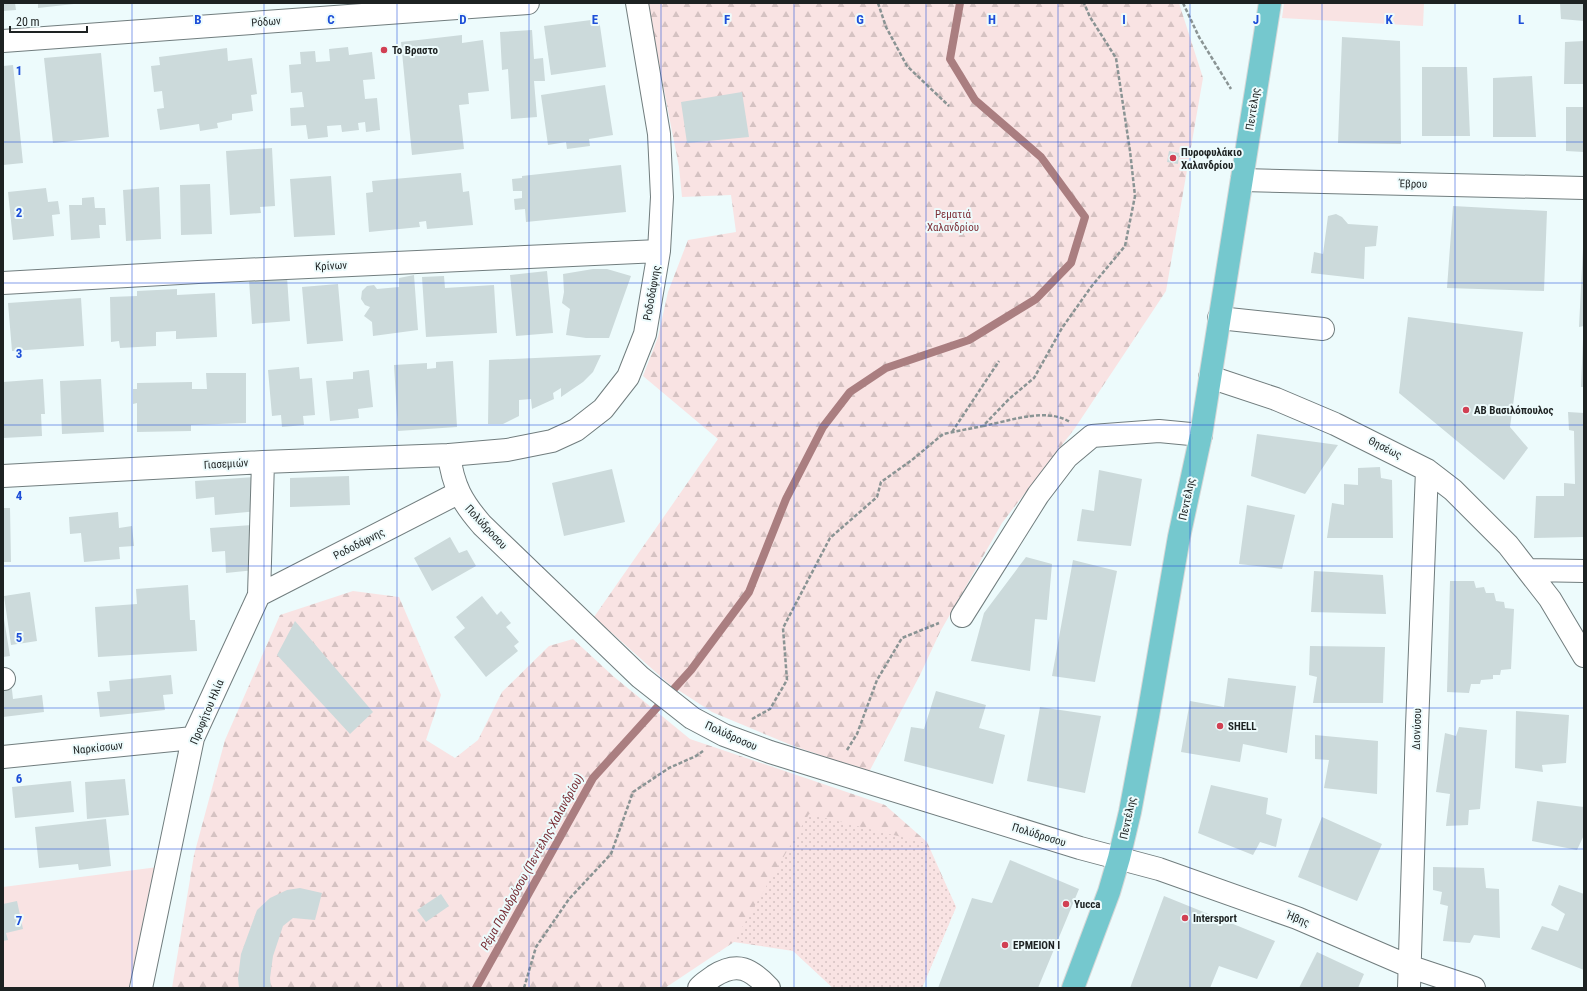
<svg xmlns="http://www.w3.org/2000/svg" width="1587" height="991" font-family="'Roboto Condensed',sans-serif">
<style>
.grass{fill:#f9e3e3}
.forest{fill:url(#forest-firs)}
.park{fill:url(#park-dots)}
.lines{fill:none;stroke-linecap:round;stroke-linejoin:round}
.stream{stroke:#aa7e80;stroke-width:8}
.building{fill:#ccdadb}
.minor-casing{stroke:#717d7e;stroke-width:24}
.major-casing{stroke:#d6d7d7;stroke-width:24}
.path{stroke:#8a9494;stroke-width:2.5;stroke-dasharray:4 2;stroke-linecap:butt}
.minor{stroke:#fff;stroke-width:22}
.major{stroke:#75c8ce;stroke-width:22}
.grid{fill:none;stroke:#1d4ed8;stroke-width:1;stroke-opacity:0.55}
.poi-dot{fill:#d14053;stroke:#edfbfc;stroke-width:1.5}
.labels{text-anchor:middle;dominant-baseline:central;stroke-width:4;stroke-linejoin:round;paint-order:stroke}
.street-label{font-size:11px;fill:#1d2222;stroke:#edfbfc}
.poi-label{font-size:11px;font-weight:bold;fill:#1d2222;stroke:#edfbfc;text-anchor:start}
.park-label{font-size:11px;fill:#7e3138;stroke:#edfbfc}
.water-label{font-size:12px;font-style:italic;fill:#772b33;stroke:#edfbfc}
.grid-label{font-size:13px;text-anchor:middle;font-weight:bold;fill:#1d4ed8;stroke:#edfbfc;stroke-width:4;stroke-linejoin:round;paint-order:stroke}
</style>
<defs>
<pattern id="forest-firs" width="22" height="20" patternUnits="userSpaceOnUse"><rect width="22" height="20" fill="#f9e3e3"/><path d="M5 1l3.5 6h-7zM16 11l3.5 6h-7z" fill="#d5c2c2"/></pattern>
<pattern id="park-dots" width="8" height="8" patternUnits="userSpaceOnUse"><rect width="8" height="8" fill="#f9e3e3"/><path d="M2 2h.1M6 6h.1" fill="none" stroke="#d5c2c2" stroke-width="1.8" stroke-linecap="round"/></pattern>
</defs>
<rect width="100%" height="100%" fill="#edfbfc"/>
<path class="grass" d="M1284 3H1424L1423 26 1282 18Z
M158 867 129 988H3V887Z"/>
<path class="forest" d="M647 3H1179L1203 78 1166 291 1075 428 1002 523 940 632 920 675 869 772 791 745 712 712 669 684 594 617 718 439 643 376 658 337 668 292 688 240 736 232 731 195 682 197 679 167Z
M353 591 399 597 441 695 426 740 455 758 478 740 502 692 549 646 573 639 613 676 690 739 885 805 927 842 956 907 922 988H833L793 951 734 942 665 988H172L194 855 225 740 280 615Z"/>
<path class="park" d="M809 814 926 843 956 907 922 988H833L793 950 734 941Z"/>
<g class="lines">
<path class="stream" d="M476 988 593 778 691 670 749 592 786 499 823 427 850 392 886 368 969 340 1036 299 1071 263 1085 217 1041 157 975 100 950 59 960 3"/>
</g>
<path class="building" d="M3 3H15L16 10 3 11Z
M38 3H74V4L38 8Z
M1560 3H1584V21L1561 19Z
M599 19 606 67 551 75 544 26Z
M532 30 534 59 543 58 545 81H534L537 117 511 119 508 69 502 70 500 32Z
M462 35V43L483 40 489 91 468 93 469 104 459 105 464 149 412 155 401 42Z
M1342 37 1400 41 1401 144 1338 143Z
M1584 41V84H1564L1565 42Z
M348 47 349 55 372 52 375 79 363 80 365 99 377 98 380 130 366 132 365 122 358 123 359 130 342 132 341 125 327 126 328 137 308 139 306 125 291 126 290 108 304 107 302 92 291 93 289 65 301 64 300 52 315 51 316 62 330 61 329 49Z
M227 48 228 61 252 58 257 94 251 95 253 111 232 114V120L217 123 218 128 200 131 199 124 160 130 157 109 164 108 162 91 154 92 151 66 160 65 159 57Z
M101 53 109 137 53 143 44 58Z
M13 65 23 163 3 165V66Z
M1422 67H1467L1470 136H1422Z
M1532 76 1536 137H1493V78Z
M605 85 613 135 589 139 590 146 567 149 566 142 548 145 541 95Z
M742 92 749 137 687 143 681 102Z
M1566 107H1584V152L1566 151Z
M272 148 275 206 260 207 261 213 230 215 226 151Z
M1169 151 1179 153 1178 164 1167 162Z
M621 165 626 212 526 222 525 209 515 210 514 199 522 198V191H513L512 179 522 178V176Z
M461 173 463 192 469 191 473 225 427 229 426 221 419 222 420 227 369 232 366 193 373 192 372 181Z
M331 176 335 235 294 237 290 179Z
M210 184 212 234 181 235 180 185Z
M159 187 161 239 126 241 123 190Z
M46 188 48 202 58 201 60 214 52 215 54 236 13 240 8 192Z
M94 197 95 208H105L106 225H99L100 238 71 240 69 205H82V198Z
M1453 206 1547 211 1544 291 1447 288Z
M1336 214 1342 217 1348 224 1378 226 1376 246 1365 247 1364 279 1311 273 1314 252 1323 254 1328 216Z
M1583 248 1584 326 1579 327Z
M593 269H607L631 276 609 338H586L566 335 570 309 562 303 564 292 563 274Z
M547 271 553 333 516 336 510 275Z
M414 275 418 330 373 336 372 322 364 316 370 307 365 305 361 299 362 291 367 286 374 285 377 289 399 287V278Z
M444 276 445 288 494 285 497 333 426 337 422 277Z
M287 277 290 321 252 324 249 280Z
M338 284 343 341 307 344 302 287Z
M177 289V295L215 293 217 337 176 339V331L156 332V346L120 348 119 341 111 342 110 297 137 296V291Z
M81 298 84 346 12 351 8 303Z
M1408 317 1523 332 1510 427 1528 448 1504 480 1399 393Z
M1583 339H1584V387H1581Z
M601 355 593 372 583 382 561 397V388L553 393 554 399 532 409 531 399 519 400V416L503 424H488L489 360Z
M453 361 457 427 398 431 394 365 427 363V369L436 368V362Z
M299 367 300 379 312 378 315 415 303 416 304 425 282 427 281 415 272 416 268 370Z
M369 370 373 407 358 409 359 418 330 421 326 381 353 379V372Z
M206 373H246V423L191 425V431L137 432V403L133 404V389H137V383L192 382V389H207Z
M43 379 45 414H41L42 436 3 438V382Z
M101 379 104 432 62 434 60 381Z
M1568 412 1584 413V537L1534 538 1536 496H1564V483L1575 484 1574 431 1569 430Z
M1257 434 1338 445 1305 494 1251 476Z
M1380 467 1381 478 1392 480 1393 538H1327L1332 503 1344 505V484L1358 485V468Z
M612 469 625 522 564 536 552 483Z
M1099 470 1142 479 1131 546 1077 541 1082 509 1094 511Z
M349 476 350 505 290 507V478Z
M255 477 258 511 215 515 214 497 196 499 195 481Z
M1247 505 1295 515 1282 569 1239 564Z
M3 508H10L11 562H3Z
M118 512 119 528 132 526 134 546 119 547 120 559 84 562 81 533 70 534 69 517Z
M252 525 255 570 226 573 225 551 212 552 210 528Z
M450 537 459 553 467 550 476 566 432 591 414 558Z
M1026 557 1052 564 1047 620 1035 619 1030 671 971 661 984 613Z
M1073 560 1117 571 1095 682 1052 676Z
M1314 571 1383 575 1386 614 1311 612Z
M1450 581H1474L1476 588 1484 587 1486 593H1494L1496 601 1504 602 1505 608 1514 609 1511 669 1501 670 1500 675H1493V679L1481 680 1480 684H1471L1469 693 1447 692Z
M188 585 190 620H195L197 651 98 657 95 607 137 604 136 589Z
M30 592 37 641 11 645 4 596Z
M482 596 497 615 501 611 511 623 506 627 519 642 514 646 518 651 486 677 454 637 465 628 456 617Z
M4 619 10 656 3 657V620Z
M295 621 373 712 350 734 277 655Z
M1310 646 1385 647 1383 703H1313L1317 677 1309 675Z
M171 675 173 694 163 695 165 710 100 717 97 692 110 691 109 681Z
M1228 678 1296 686 1287 753 1243 744 1240 762 1181 752 1190 701 1224 707Z
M11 681 13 699 42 695 44 712 3 717V682Z
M936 691 986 705 979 728 1005 735 993 784 904 761 911 727 924 729Z
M1040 707 1101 716 1085 793 1027 781Z
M1516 711 1569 715 1566 763 1542 765 1543 772 1515 768Z
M1459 727 1487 730 1480 809 1469 810 1468 825 1446 826 1450 794 1436 792 1445 733 1456 736Z
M1315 735 1378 741 1377 794 1324 788 1329 760 1315 759Z
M125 779 129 815 87 819 85 782Z
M71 781 74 812 15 818 12 787Z
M1211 785 1268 798 1266 814 1282 819 1276 847 1260 842 1253 855 1198 833Z
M1537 801 1584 807V835L1577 850 1532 841Z
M1322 817 1382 844 1357 901 1298 877Z
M106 819 111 866 79 870 78 864 39 868 35 827Z
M1010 860 1079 889 1038 988H938L972 898 992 903Z
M1433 867 1484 868 1486 888 1499 889 1500 938 1474 935 1470 943 1443 941 1448 906 1440 904 1442 892 1433 890Z
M1559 885 1584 894V970L1531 949 1542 926 1558 931 1565 914 1551 905Z
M300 888 322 893 315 920 293 918 283 926 273 956 270 978 271 988H239L238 978 241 954 257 910 270 898 287 890Z
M441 894 449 906 426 922 417 910Z
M1164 896 1275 941 1257 979 1219 966 1210 988H1130Z
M17 901 23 929 6 933 8 940 3 941V904Z
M1317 952 1364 974 1358 988H1299Z"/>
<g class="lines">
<defs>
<path id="minor" d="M3 41 528 3
M1242 180 1584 188
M3 283 198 272 659 251
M1219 318 1323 329
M1210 377 1276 399 1335 424 1427 470 1453 490 1508 545 1550 599 1584 656
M449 455C453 486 462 502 482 525L640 677 692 718 724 735 770 752 1080 848 1159 869 1297 918 1411 967 1474 988
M3 476 263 462 449 455 507 450 552 441 576 430 603 409 628 377 645 334 659 251 662 197 659 134 637 3
M1529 570 1584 571
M259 595 458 493
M962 616 1038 495 1067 457 1092 436 1159 431 1201 435
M3 679H4
M3 757 193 738
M141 988 193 738 259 595 263 462
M699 988C703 983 709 980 714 976 738 961 751 969 769 988
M1409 988 1417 726 1427 470"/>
<path id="major" d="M1073 988 1109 892 1119 858 1130 812 1148 716 1179 537 1201 435 1270 3"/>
</defs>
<use href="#minor" class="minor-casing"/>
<use href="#major" class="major-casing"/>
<path class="path" d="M878 3 886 27 907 66 949 106
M1183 3 1199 37 1231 89
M983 426C1010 421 1046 407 1070 422
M952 432 999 361
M752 719 770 709 787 680 783 628 830 538 877 497 881 482 912 460 943 434 983 426 1009 399 1034 378 1062 328 1091 287 1125 246 1135 196 1130 151 1116 58 1090 17 1084 3
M847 750 857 734 877 680 902 638 939 623
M524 988 536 947 569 899 611 854 633 792 669 768 696 756 703 751"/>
<use href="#minor" class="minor"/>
<use href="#major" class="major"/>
</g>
<path class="grid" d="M132 3V988M264 3V988M397 3V988M529 3V988M661 3V988M794 3V988M926 3V988M1058 3V988M1190 3V988M1322 3V988M1455 3V988M3 142H1584M3 283H1584M3 425H1584M3 566H1584M3 708H1584M3 849H1584"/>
<g class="poi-dot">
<circle cx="384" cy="50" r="4"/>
<circle cx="1173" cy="158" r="4"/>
<circle cx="1466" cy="410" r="4"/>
<circle cx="1220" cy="726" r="4"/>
<circle cx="1066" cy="904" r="4"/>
<circle cx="1185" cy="918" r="4"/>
<circle cx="1005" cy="945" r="4"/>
</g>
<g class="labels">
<g class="street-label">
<text transform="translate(266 22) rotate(-4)">Ρόδων</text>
<text transform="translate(1253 109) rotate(-81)">Πεντέλης</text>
<text transform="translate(1413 184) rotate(1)">Έβρου</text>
<text transform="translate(331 266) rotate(-3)">Κρίνων</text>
<text transform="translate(652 293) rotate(-80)">Ροδοδάφνης</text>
<text transform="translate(1385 448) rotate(27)">Θησέως</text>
<text transform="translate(226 464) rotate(-3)">Γιασεμιών</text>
<text transform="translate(1187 499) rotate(-78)">Πεντέλης</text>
<text transform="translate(486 527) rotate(47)">Πολύδροσου</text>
<text transform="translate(359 544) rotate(-27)">Ροδοδάφνης</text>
<text transform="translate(207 712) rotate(-67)">Προφήτου Ηλία</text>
<text transform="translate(1417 729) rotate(-88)">Διονύσου</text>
<text transform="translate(731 736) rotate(24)">Πολύδροσου</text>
<text transform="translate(98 748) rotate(-6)">Ναρκίσσων</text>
<text transform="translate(1128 818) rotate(-78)">Πεντέλης</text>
<text transform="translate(1039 835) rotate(17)">Πολύδροσου</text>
<text transform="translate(1298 919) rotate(22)">Ήβης</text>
</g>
<g class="poi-label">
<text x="392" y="50">Το Βραστο</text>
<text x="1181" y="152">Πυροφυλάκιο<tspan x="1181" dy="13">Χαλανδρίου</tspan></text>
<text x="1474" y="410">ΑΒ Βασιλόπουλος</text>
<text x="1228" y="726">SHELL</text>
<text x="1074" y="904">Yucca</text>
<text x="1193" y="918">Intersport</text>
<text x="1013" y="945">ΕΡΜΕΙΟΝ Ι</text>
</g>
<g class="park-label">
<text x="953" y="214">Ρεματιά<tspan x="953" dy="13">Χαλανδρίου</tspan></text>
</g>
<g class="water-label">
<text transform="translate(532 862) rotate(-61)">Ρέμα Πολυδρόσου (Πεντέλης-Χαλανδρίου)</text>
</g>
</g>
<g class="grid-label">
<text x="198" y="24">B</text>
<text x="331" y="24">C</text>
<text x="463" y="24">D</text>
<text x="595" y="24">E</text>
<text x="727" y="24">F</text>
<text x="860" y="24">G</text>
<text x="992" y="24">H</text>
<text x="1124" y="24">I</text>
<text x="1256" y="24">J</text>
<text x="1389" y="24">K</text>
<text x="1521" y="24">L</text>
<text x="19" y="75">1</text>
<text x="19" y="217">2</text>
<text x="19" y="358">3</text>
<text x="19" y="500">4</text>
<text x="19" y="642">5</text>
<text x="19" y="783">6</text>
<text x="19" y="925">7</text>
</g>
<rect width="1587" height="991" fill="none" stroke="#1d2222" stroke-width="8"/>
<path d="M10 26v6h77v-6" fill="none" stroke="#1d2222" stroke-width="2"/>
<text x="16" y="26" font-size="12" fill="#1d2222" stroke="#edfbfc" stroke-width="3" paint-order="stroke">20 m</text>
</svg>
